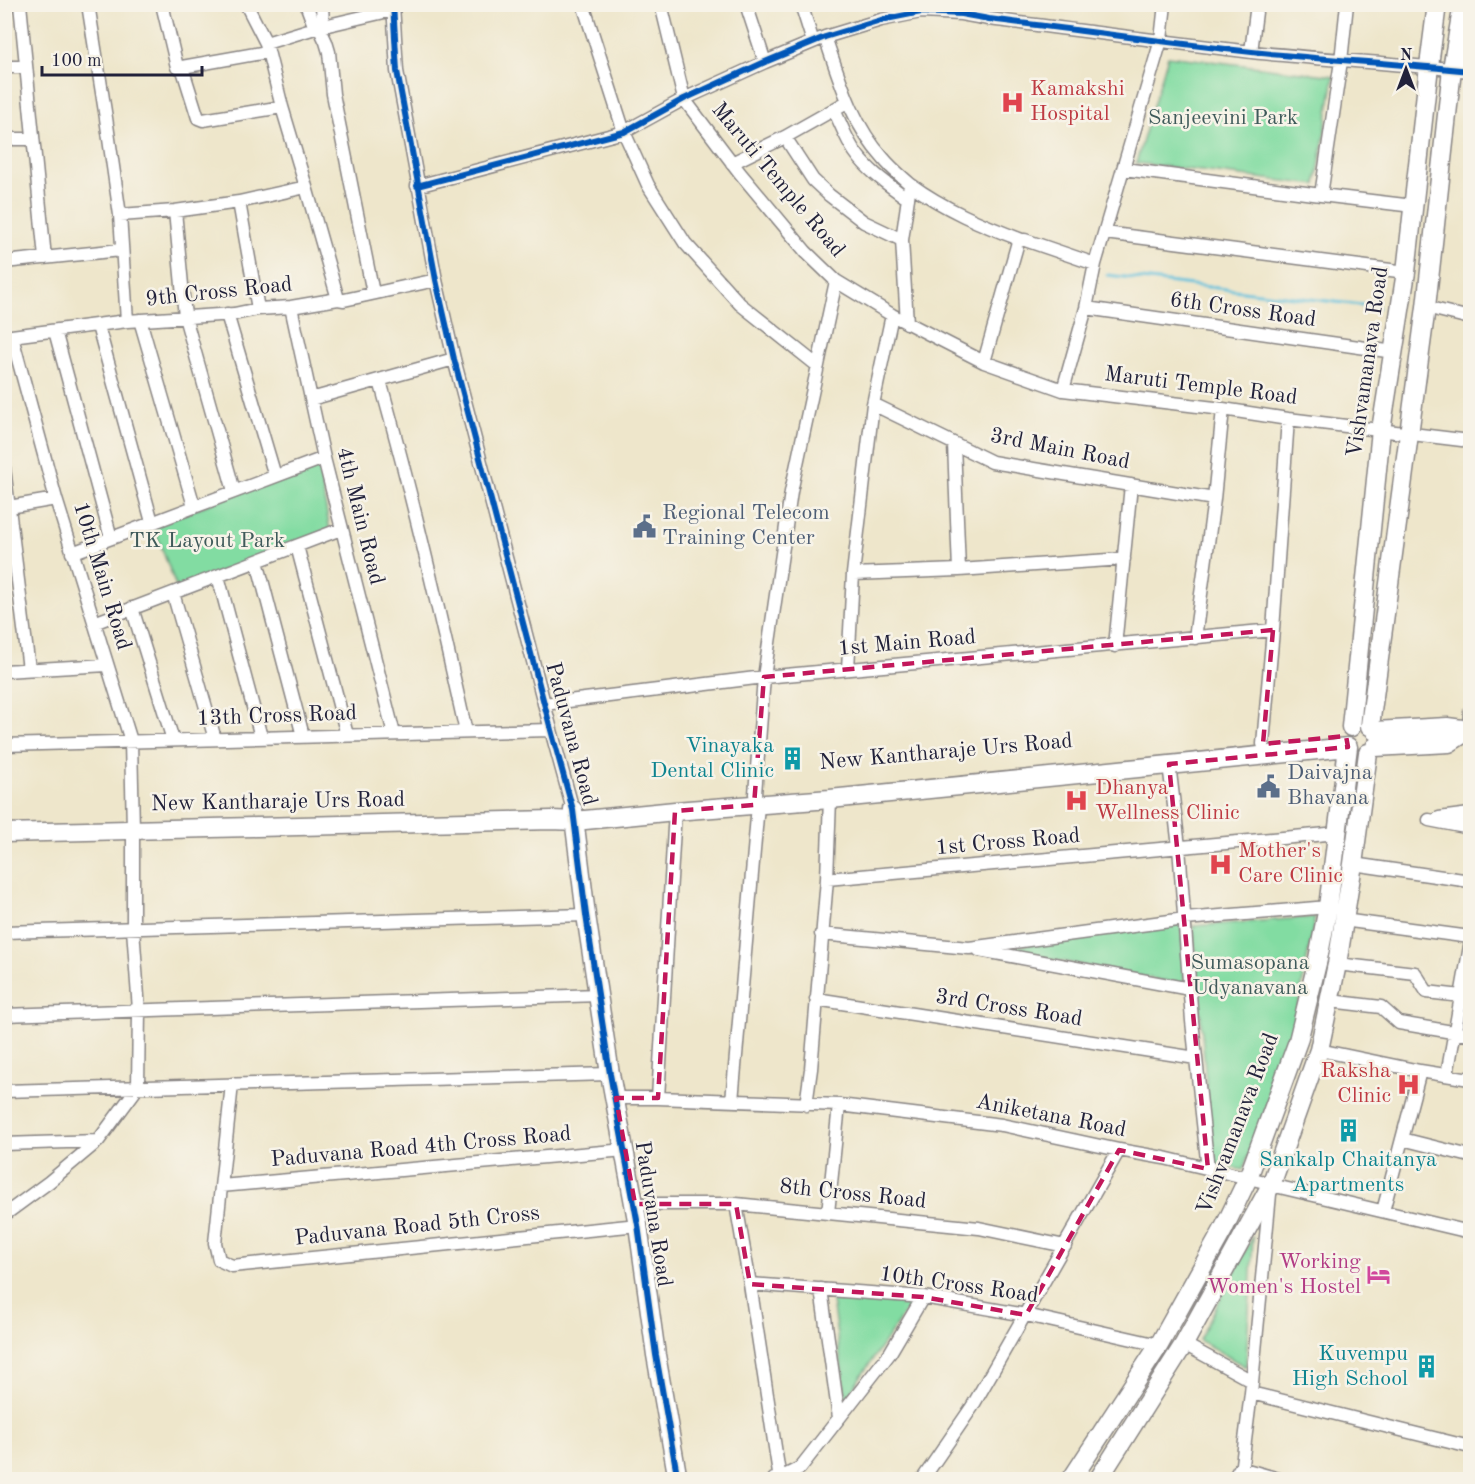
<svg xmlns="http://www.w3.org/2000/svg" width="1475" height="1484" font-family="'Old Standard TT',serif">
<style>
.green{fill:#82dca2;stroke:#527f6e;stroke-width:1.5}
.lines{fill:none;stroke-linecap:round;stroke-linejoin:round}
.stream{stroke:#5fc1dd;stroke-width:3}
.street-casing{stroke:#888483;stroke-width:15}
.secondary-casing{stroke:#888483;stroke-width:21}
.street{stroke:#fff;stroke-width:12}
.secondary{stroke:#fff;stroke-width:18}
.cycleway-casing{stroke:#f7f3e8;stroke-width:10}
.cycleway{stroke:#0057b8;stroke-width:6}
.marked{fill:none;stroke:#c2185b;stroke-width:4.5;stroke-dasharray:12 8;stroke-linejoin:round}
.labels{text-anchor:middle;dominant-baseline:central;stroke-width:5;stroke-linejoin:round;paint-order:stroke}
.health-label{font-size:22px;fill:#be3a42;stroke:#f7f3e8;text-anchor:start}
.park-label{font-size:22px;fill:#3f5a5a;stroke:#f7f3e8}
.street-label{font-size:22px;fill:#22223b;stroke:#f7f3e8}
.service-label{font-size:22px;fill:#4e5e75;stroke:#f7f3e8;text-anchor:start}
.culture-label{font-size:22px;fill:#0d838f;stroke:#f7f3e8;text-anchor:end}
.hotel-label{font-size:22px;fill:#b23c85;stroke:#f7f3e8;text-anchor:end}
</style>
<rect width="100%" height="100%" fill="#f7f3e8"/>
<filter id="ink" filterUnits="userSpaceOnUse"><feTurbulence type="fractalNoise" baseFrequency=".0167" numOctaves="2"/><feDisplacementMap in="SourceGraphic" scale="12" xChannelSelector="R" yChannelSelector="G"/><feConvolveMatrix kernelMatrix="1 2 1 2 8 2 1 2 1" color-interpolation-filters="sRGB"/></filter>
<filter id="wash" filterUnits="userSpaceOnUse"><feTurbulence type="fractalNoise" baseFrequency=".008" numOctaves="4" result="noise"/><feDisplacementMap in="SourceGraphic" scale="24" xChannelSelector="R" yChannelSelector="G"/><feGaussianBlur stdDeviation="1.35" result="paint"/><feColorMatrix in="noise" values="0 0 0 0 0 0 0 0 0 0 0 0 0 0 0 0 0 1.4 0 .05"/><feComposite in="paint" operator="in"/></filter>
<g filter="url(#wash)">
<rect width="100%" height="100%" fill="#eee6cb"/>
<path class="green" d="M1168 56 1334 76 1316 185 1136 163Z
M318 463 330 531 177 589 153 525Z
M1315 917 1292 1038 1243 1170 1213 1164 1193 926Z
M1181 923 1185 985 998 949Z
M1253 1236 1246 1367 1199 1340Z
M831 1294 913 1301 846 1398Z"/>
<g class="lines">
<path class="stream" d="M1107 275 1378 307"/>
</g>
</g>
<g filter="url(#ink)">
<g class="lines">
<defs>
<path id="street" d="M20 4 45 258
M88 4 106 118 120 215 127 321
M162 4 177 67H182L267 52
M246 4 266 43 282 107 306 187 338 299
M306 4 315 28
M322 4 323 26
M393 4 397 71 436 280 454 359 551 730 573 810
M583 4 624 132 648 185 685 243 740 304 818 366
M661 4 684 99 740 173 806 252 836 281 892 315 984 362 1063 390 1223 409 1288 419 1470 441
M746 4 765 62
M801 4 813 42
M319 27 326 42 329 52 333 94 373 293
M825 37C840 80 852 124 883 158 891 168 901 176 910 184L902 240 907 323
M266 43 315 28 393 10
M1251 52 1257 4
M4 67H26
M182 67 198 118 203 120 282 107
M834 110C841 124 846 139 855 152 869 172 889 185 908 199
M785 137 813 180 829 195 864 222 902 240
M4 139H33
M732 163 785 137 847 102
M1124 169 1321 195 1413 206
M910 184C944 209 982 225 1022 240
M417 186 624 132 684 99 765 62 825 37 881 20 921 12 961 14 989 19C1077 30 1164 42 1252 52 1325 60 1398 63 1470 71
M1321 195 1341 61 1347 4
M239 202 258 309
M175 211 185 317 234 491
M120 215 175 211 239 202 306 187
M1105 233 1406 272
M4 262 121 250
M291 307 324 458 394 734
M1426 307 1470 318
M1086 308 1394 352
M227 314 275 476
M140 320 194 506
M98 326 152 522
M55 331 111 538
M4 337 127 321 234 314 258 309 291 307 338 299 344 300 436 280
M984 362 1018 242 1022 240H1025L1095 264
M380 381C413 497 440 614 466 732
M1063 390 1086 308 1095 264 1161 40 1165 4
M311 399 454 359
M873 404 992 462 1214 499
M954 444 959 570
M4 468 29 669
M9 507 56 499
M297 546 347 735
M72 553 324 458
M257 561 303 736
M853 574 959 570 1124 559
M218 576 261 737
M173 593 215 739
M132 608 173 740
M94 623 341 529
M1195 638 1214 499 1223 409
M1115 646 1131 485
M848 669 853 574 873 404 892 315
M4 671 107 665
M544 704 764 677 1273 630
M1469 730 1470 711
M1263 744 1273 630 1288 419
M4 745 551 730
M1169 764 1179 847 1192 1021 1208 1169
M1439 818 1470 814
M1429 820 1470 828
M1353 864 1470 881
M827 879 1338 833
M1343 920 1470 937
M4 932 586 915
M821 934 969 948 1185 919 1328 907
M979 950 1190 989
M1337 964 1415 973 1427 992 1461 996
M816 999 1196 1058
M1330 1001 1381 1007 1399 1023 1470 1035
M4 1015 599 995
M1319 1050 1420 1071 1470 1079
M1447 1075 1470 946
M232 1084 215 1243 219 1260 232 1266 638 1225
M4 1091 610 1074
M616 1098H658L839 1105 1002 1125 1119 1150 1164 1158 1261 1181 1271 1185 1470 1232
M658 1098 675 811
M732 1101 758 805 755 794 764 677 791 492 836 281
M806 1105 811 1069 827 879 830 799
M1402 1139 1470 1156
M4 1144 98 1141
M221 1186 625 1150
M635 1204H736L828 1213 979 1228 1065 1246
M736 1204 750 1284 780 1480
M1383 1211 1420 1071
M828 1213 839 1105
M4 1215 49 1182 98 1141 138 1087 139 1010 133 929V829L131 741 56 499 12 337
M750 1284 923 1297 1026 1315 1159 1345
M821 1289 839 1418
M1184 1344 1252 1381
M1251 1393 1470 1447
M1237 1473 1240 1468 1282 1480
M774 1479 780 1478 800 1468 890 1353 923 1297
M922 1480 972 1407 1119 1150
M1240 1480 1251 1393 1270 1194"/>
<path id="secondary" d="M1370 726 1426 307 1452 69 1463 4
M1351 727 1381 430 1406 272 1429 66 1437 4
M1375 731 1447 727 1470 730
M1375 747 1449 743 1469 730
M573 810 586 915 610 1074 638 1225 656 1355 678 1480
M4 833 552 820 575 821 675 811 830 799 1348 747 1328 907 1318 959 1298 1041 1248 1178 1223 1230 1159 1345 1071 1480
M1098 1480 1184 1344 1271 1185 1319 1050 1337 964 1353 864 1368 753"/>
</defs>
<use href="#street" class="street-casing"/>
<use href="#secondary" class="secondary-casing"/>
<use href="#street" class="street"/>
<use href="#secondary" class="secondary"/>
<defs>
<path id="cycleway" d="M393 4 397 71 436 280 454 359 551 730 573 810 586 915 610 1074 638 1225 656 1355 678 1480
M417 186 624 132 684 99 765 62 825 37 881 20 921 12 961 14 989 19C1077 30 1164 42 1252 52 1325 60 1398 63 1470 71"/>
</defs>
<use href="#cycleway" class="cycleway-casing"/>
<use href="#cycleway" class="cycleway"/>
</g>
</g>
<path class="marked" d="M1273 630 1263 744 1346 736 1348 747 1169 764 1208 1169 1119 1150 1026 1315 923 1297 750 1284 736 1204H635L616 1098H658L675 811 754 805 764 677Z"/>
<defs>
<symbol id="hospital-bare" viewBox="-9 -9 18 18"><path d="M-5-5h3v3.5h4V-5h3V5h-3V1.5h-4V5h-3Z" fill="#e0444e" stroke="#f7f3e8" stroke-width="2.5" paint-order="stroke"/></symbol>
<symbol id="civic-bare" viewBox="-9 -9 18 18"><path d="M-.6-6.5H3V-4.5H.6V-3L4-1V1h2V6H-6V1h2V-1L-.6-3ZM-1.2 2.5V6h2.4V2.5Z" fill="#5c6f8a" stroke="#f7f3e8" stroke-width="2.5" paint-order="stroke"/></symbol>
<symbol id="building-bare" viewBox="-9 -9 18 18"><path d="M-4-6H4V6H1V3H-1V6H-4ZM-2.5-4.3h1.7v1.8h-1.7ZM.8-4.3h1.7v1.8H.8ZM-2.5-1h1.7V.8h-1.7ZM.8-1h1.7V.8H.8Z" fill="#0f9aa8" stroke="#f7f3e8" stroke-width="2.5" paint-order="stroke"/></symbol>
<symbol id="hotel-bare" viewBox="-9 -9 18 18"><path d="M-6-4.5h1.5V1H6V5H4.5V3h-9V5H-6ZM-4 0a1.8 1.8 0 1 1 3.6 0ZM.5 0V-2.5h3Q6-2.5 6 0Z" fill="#d1479c" stroke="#f7f3e8" stroke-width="2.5" paint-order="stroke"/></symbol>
</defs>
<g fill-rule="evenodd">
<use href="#hospital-bare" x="996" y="86" width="33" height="33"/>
<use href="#civic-bare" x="628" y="510" width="33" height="33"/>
<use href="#building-bare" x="776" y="742" width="33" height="33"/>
<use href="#civic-bare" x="1252" y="770" width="33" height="33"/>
<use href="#hospital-bare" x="1060" y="784" width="33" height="33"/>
<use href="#hospital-bare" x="1204" y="848" width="33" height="33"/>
<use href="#hospital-bare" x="1392" y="1068" width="33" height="33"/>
<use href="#building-bare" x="1332" y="1114" width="33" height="33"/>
<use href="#hotel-bare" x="1362" y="1258" width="33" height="33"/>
<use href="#building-bare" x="1410" y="1350" width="33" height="33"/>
</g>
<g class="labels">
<g class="health-label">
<text x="1030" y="89">Kamakshi<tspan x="1030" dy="25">Hospital</tspan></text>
<text x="1095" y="788">Dhanya<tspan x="1095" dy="25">Wellness Clinic</tspan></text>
<text x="1238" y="851">Mother's<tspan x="1238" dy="25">Care Clinic</tspan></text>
<text x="1391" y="1071" text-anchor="end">Raksha<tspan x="1391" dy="25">Clinic</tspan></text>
</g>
<g class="park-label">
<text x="1223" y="118">Sanjeevini Park</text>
<text x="207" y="541">TK Layout Park</text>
<text x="1250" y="963">Sumasopana<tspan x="1250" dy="25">Udyanavana</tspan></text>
</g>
<g class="street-label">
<text transform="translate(778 180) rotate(50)">Maruti Temple Road</text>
<text transform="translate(219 292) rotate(-6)">9th Cross Road</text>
<text transform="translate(1243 310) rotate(8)">6th Cross Road</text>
<text transform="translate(1368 362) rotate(-82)">Vishvamanava Road</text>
<text transform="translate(1201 386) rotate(7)">Maruti Temple Road</text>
<text transform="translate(1060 449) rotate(11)">3rd Main Road</text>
<text transform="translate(360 516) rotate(76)">4th Main Road</text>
<text transform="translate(102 576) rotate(73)">10th Main Road</text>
<text transform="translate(907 643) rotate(-5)">1st Main Road</text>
<text transform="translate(277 716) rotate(-2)">13th Cross Road</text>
<text transform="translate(571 734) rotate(75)">Paduvana Road</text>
<text transform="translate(946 752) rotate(-5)">New Kantharaje Urs Road</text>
<text transform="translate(278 802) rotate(-1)">New Kantharaje Urs Road</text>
<text transform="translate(1008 842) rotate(-5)">1st Cross Road</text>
<text transform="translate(1009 1008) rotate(9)">3rd Cross Road</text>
<text transform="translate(1051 1116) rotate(11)">Aniketana Road</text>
<text transform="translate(1238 1124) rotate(-69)">Vishvamanava Road</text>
<text transform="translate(421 1147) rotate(-5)">Paduvana Road 4th Cross Road</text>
<text transform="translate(853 1194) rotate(6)">8th Cross Road</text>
<text transform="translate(653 1214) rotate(81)">Paduvana Road</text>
<text transform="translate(417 1226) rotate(-6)">Paduvana Road 5th Cross</text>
<text transform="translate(959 1285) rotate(8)">10th Cross Road</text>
</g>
<g class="service-label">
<text x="662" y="513">Regional Telecom<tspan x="662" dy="25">Training Center</tspan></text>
<text x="1287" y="773">Daivajna<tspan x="1287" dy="25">Bhavana</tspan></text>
</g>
<g class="culture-label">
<text x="774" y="746">Vinayaka<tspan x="774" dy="25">Dental Clinic</tspan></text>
<text x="1348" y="1160" text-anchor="middle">Sankalp Chaitanya<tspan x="1348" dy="25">Apartments</tspan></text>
<text x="1408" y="1354">Kuvempu<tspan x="1408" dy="25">High School</tspan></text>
</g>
<g class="hotel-label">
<text x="1361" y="1262">Working<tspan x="1361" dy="25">Women's Hostel</tspan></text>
</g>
</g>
<rect width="1475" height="1484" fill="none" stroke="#f7f3e8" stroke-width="24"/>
<g transform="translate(1406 69)" stroke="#f7f3e8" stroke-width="4.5" paint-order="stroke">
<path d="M0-4.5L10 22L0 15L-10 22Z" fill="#22223b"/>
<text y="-9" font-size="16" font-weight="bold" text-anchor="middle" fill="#22223b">N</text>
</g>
<path d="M42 66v9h160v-9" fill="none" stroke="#22223b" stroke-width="3"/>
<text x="51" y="66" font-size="18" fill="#22223b" stroke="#f7f3e8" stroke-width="4.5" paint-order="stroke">100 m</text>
</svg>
